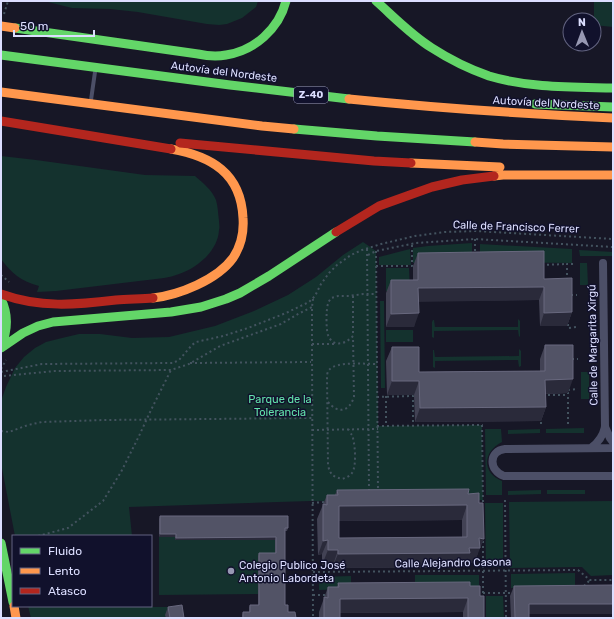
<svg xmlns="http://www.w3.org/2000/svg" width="614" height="619" font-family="Rubik,sans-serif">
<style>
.green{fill:#14322e}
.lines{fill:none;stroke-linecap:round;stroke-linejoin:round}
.path{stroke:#43535f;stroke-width:2;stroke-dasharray:2 3;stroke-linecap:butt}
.lane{stroke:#4c4f67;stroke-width:4}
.street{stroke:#4c4f67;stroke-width:8}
.fast{stroke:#63d668;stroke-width:9}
.slow{stroke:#ff974d;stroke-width:9}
.jam{stroke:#b3261e;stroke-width:9}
.slow-bridge{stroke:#ff974d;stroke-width:9}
.wall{fill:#424254;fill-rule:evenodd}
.shaded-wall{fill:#2a2a3a}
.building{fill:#525366;stroke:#68687e;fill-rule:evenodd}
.poi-dot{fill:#9798b3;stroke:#11112c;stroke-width:1.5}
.labels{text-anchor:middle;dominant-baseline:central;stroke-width:3;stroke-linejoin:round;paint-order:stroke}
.shield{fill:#11112c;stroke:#9fa0c0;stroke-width:1}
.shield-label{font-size:10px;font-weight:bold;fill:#dcdeff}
.street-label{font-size:11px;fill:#dcdeff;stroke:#11112c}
.park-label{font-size:11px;fill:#63e3ac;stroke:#11112c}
.poi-label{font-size:11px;fill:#dcdeff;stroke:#11112c;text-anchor:start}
</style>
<rect width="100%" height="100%" fill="#171726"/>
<path class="green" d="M44 1H258L256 7 242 18 227 24 219 25 207 24 138 12 110 9 72 8Z
M594 1H613V27L594 25Z
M1 156 36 160 145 175 195 176C203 183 212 190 216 200 218 207 218 214 219 221 219 224 220 227 219 230 218 251 197 268 179 274 174 276 169 277 164 278L56 291 37 292 39 286C21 281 12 274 1 259Z
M363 242 376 251 378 426 482 425 483 500 310 501 129 507 132 536H15L1 463V401L6 387 15 368 24 357 35 348 46 342 62 338 79 334H100L132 338 169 337 215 326 254 311 288 295 316 277 343 255Z
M472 243V262L413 263V248L428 246Z
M480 244 572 249V263L480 262Z
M410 249 411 265H379V257Z
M579 250 613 252V256H580Z
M580 263H587L588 285H580Z
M386 268H409L410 291H386Z
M380 301H384L385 388H381Z
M518 319 520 321V336L519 337 518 330 434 331V338L432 337V322L433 320H434L435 327H518Z
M386 330H413V342H386Z
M519 349 521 351V366L519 367 518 360 435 361V368L433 367V350H434L435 357 519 356Z
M581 372H589V399H581Z
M584 428V433H546V429Z
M485 429H501L502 442C482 452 482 473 502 481V495H486Z
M540 429V433L508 434V430Z
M541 490V494L508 495V491Z
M547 490H585V494H547Z
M613 501V575L591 576 582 567 510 568 509 502Z
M485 503H503V567H486Z
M159 537H175V540H275V556L258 594 159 595Z
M575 573V587L511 588V574Z
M415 575H479V588L415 589Z
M351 576V589L319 590V577Z
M486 596H503L504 618H486Z
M28 606H144V607H182L184 618H31Z"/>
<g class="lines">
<path class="path" d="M4 14 8 1
M475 239V254
M367 249 369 491
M376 251 378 492
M368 255 376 251 416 243 475 239 613 247
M542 265 567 264
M376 266H412V244
M1 275 9 282
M567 280V264H576
M571 295H577
M353 296V336C346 344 333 348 328 335 326 330 326 309 328 304 328 302 330 300 331 298L338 296H349L363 294H376
M313 299 312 307V344L313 618
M568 324V328L577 327
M312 344H336
M572 359H578
M190 363 311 362
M1 369 6 360
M1 372 42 364 173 363 179 360 192 345 196 342 223 336 248 328 286 313 309 302 315 296 321 284 329 273 337 265 351 255 362 250 381 244 415 236 445 232 476 231 613 239
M4 376 55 371 171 370 189 364 220 346 281 324 298 314 312 307
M568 390 578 389
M568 392V424
M543 395H568
M386 396V426
M377 397 413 396V426
M328 402C338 414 349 412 354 397L353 337
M541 417V425
M377 426 482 425 483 504
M348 429C349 430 351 434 352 435 355 442 357 466 352 473 350 476 346 478 342 479 332 476 331 475 328 466L327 376C327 374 328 371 329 370 336 361 366 364 377 364
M312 430 378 429
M1 431 9 432 28 425 42 422 105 420 312 418
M505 500 506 618
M312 503 325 502
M38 536 68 528 103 501 121 472 139 436 151 410 171 370
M313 572 578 570 590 580H613
M584 586 590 580
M478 593H514
M313 595H328
M483 598V538"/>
<path class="lane" d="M91 100 95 72"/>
<path class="street" d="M605 427 610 438 613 442
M591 448C599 442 603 436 605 427L603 263
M613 448 505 449C488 451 489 471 504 476H613"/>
<path class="fast" d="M376 1C394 17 411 35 432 48 449 59 469 69 489 76 529 88 572 87 613 88
M15 28 198 54C207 56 216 57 226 55 254 51 279 29 286 1
M1 55 230 85 349 99
M535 104 613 107
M294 129 377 136 475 142
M1 299C9 315 8 330 1 347
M1 348 23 333 38 326 53 322 171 312 201 307 226 299 240 293 269 276 336 232
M1 543 13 602"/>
<path class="slow" d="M1 92 262 126 294 129
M349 99C437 108 525 114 613 118
M475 142 503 144 613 147
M411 163 500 167
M494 176 503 175H613
M153 298C179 295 217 280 233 258 241 246 244 232 243 218 241 173 211 156 171 149
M14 606 16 618"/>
<path class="jam" d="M1 121 171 149
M180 143 374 161 411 163
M336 232 379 206 432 187 462 180 494 176
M1 294C40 308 75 305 116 300 128 299 141 299 153 298"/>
<path class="slow-bridge" d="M1 26 15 28"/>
</g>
<path class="wall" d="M418 253 544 279 572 312 567 326H540L539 300 418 301 414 327H386V293L391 280H413V266Z
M545 345 568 393 545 394 546 407 541 421 415 422 414 395H387L386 361 392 347 419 372 540 371V359Z
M337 490 468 494 478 553 474 563H466L464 567 332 568 333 565H322V554L318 555 317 519 327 495H335ZM462 520V537L339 538V521Z
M160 516 288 528 287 531H285V605L288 612 296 618H242V615L243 612H249V607L250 605H258V556L259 553H275V540H175V537H159V519Z
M338 583 470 586 480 596 484 618H463V612L340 613V618H319V612L328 587H337Z
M514 586 613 614H529V618H511L510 596Z
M168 607 184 618H166L165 615Z"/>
<path class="shaded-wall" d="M544 287 539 300 413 302 418 288Z
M572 312 567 326H540L544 313Z
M419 313 414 327H386L391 314Z
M573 379 568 393 540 394 545 380Z
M392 381H419L414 395H387Z
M546 407 541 421 415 422 420 408Z
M467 505 462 520 334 521 339 506Z
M160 534H176L175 537H159Z
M276 537 275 540H175L176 538Z
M479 538 484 539 474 563H466L464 567 332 568 338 554 469 548Z
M328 540 322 554 318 555 323 541Z
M328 550H338L333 565H322Z
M468 598 463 612 335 613 340 599Z
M529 604H613V614H525Z"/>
<path class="building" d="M544 251V279L572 278V312L544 313V287L418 288 419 313 391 314V280H418V253Z
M545 345H573V379L545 380 546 407 420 408 419 381H392V347H419V372L545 371Z
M469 489 468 494 479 493V503H483L484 539 479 538 480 548H469L470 553 338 554V550H328V540L323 541V504L327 505V495H338L337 490ZM467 505V537L339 538V506Z
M160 516H288V528H285V605H288V612H295L296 618H243V612H250V605H259V553H276V537L176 538V534H160Z
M470 582V586H480V596H484V618H468V598L340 599V618H324V597L328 598V587H339L338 583Z
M613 585V604H529V618H515L514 586Z
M182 605 184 618H170L168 607Z"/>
<circle class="poi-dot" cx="231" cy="571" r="4"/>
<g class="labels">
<rect class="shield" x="294" y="87" width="34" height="16" rx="3"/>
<g class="shield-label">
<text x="311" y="95">Z-40</text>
</g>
<g class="street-label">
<text transform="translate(224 72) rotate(7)">Autovía del Nordeste</text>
<text transform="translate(546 103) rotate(3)">Autovía del Nordeste</text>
<text transform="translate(516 227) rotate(2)">Calle de Francisco Ferrer</text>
<text transform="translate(593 345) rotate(-91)">Calle de Margarita Xirgú</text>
<text transform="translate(453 563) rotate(-1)">Calle Alejandro Casona</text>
</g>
<g class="park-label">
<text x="280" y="399">Parque de la<tspan x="280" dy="13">Tolerancia</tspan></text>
</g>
<g class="poi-label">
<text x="239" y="565">Colegio Publico José<tspan x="239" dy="13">Antonio Labordeta</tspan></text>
</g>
</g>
<rect width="614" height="619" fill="none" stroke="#dcdeff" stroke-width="4"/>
<rect x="12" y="535" width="140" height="72" fill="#11112c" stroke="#626380"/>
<rect x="20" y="548" width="20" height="6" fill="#63d668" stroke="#626380"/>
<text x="48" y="555" font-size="12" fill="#dcdeff">Fluido</text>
<rect x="20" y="568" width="20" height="6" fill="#ff974d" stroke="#626380"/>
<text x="48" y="575" font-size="12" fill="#dcdeff">Lento</text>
<rect x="20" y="588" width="20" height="6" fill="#b3261e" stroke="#626380"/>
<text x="48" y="595" font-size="12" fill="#dcdeff">Atasco</text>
<g transform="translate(582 32) rotate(359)"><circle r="19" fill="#11112c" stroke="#626380"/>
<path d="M0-3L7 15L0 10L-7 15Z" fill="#9798b3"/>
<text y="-6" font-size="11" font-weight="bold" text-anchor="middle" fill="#dcdeff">N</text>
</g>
<path d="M14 30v6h80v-6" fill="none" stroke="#dcdeff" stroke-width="2"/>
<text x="20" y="30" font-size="12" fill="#dcdeff" stroke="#11112c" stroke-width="3" paint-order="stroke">50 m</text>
</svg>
